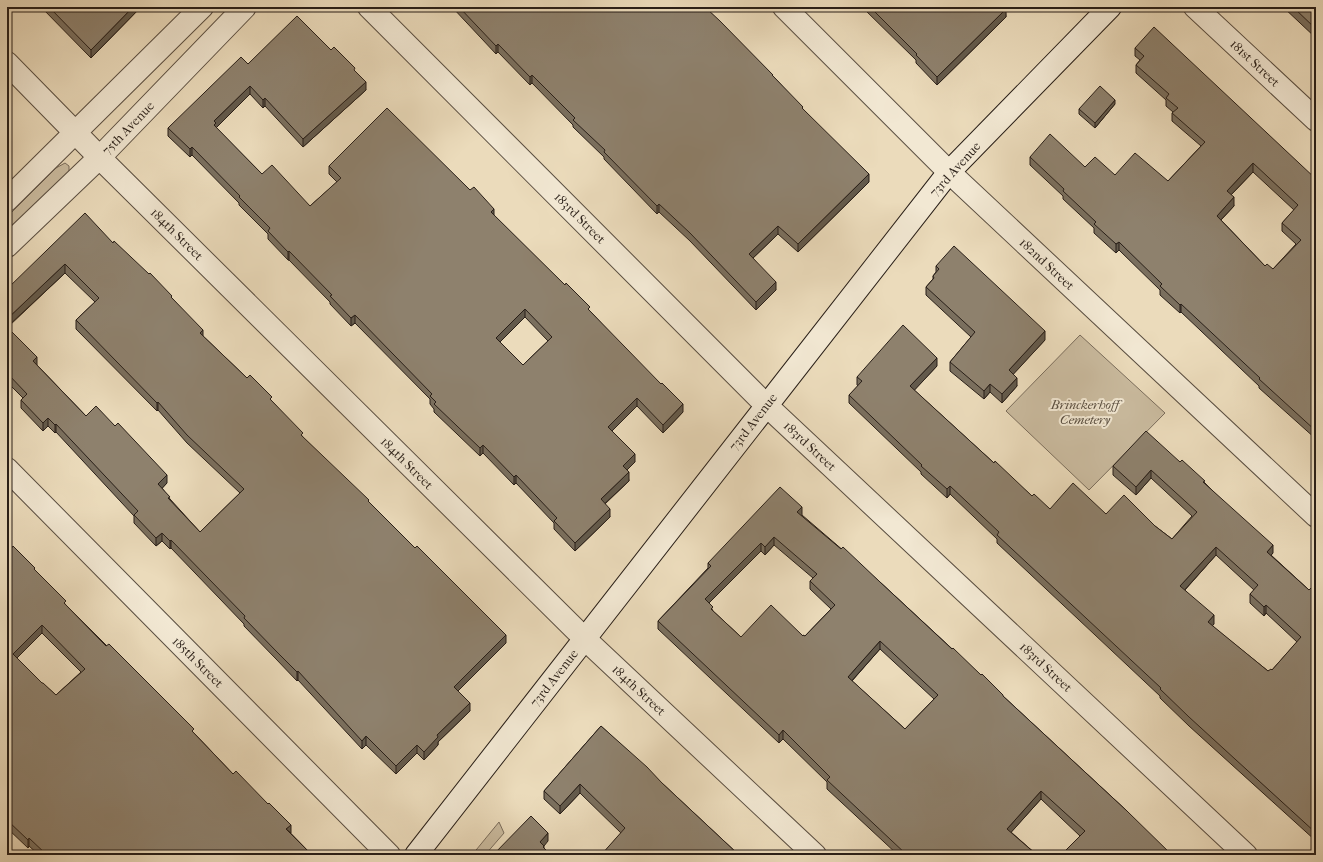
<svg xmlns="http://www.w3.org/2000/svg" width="1323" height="862" font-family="'IM FELL French Canon',serif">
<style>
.green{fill:#cabb9f;stroke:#7a6d5c}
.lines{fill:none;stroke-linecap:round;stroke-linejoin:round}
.street-casing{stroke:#5a4e41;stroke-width:24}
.secondary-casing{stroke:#291f18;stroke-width:24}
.street{stroke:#f2e8d3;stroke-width:22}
.secondary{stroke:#f2e8d3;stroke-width:22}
.wall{fill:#7a6f5e;stroke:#291f18;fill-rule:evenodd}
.shaded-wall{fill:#635a4c;stroke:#291f18}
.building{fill:#8e816d;stroke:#291f18;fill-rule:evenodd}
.labels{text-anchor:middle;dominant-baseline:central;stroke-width:4;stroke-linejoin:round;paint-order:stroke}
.street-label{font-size:13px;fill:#291f18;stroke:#f2e8d3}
.park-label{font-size:13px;font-style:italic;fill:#594e40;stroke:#f2e8d3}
</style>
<rect width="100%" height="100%" fill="#ebdbbb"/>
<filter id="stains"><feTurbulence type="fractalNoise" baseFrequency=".005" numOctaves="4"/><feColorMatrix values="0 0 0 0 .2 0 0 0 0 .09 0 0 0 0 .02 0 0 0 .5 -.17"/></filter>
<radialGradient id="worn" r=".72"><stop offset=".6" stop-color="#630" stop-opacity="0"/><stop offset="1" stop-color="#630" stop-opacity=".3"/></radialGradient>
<path class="green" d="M65 163 69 166V174L7 235V217L56 168Z
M1080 335 1165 413 1089 490 1006 411Z
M499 822 504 833 485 855H472Z"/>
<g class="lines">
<defs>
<path id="street" d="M369 7 766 405 1246 855
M784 7 949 172 1316 516
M1195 7 1316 120
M7 63 108 166 585 639 815 855
M7 200 202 7
M7 246 100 157 245 7
M7 469 389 855"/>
<path id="secondary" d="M416 855 949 172 1110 7"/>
</defs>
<use href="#street" class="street-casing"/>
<use href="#secondary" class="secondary-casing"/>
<use href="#street" class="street"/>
<use href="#secondary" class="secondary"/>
</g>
<path class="wall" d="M41 7H141L91 58Z
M452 7H705L773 76 869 182 798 252 778 234 753 258 776 290 756 310 690 241 659 212 657 214 604 159V157L573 127V125L532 83 530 85 498 52 496 54Z
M862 7H1005L1006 17 937 85 916 63V60Z
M1283 7H1316V38Z
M1135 48 1316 179V439L1259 388V386L1181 312 1180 313 1160 295V290L1119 250 1116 253 1094 233V228L1063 199V196L1030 165V157L1085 167 1115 175 1168 181 1201 146 1172 121V113L1173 112 1166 106V100L1136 73V65L1140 60 1135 56ZM1253 172 1294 210 1282 223V231L1296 244 1273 269 1265 266 1221 220 1234 206 1231 195Z
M331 50 355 71 366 90 303 147 265 106 263 108 250 94 216 128 262 174 310 206 337 182 329 174V166L494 216 590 311 683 412 663 433 637 406 612 431 635 462 627 470 629 481 605 504 610 517 575 551 554 529V523L516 483 514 485 483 453 480 456 434 412V409L430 404V399L355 323 351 326 330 304V302L289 260H288L268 239V234L239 205V203L192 155 190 157 168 136V128L248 64ZM525 317 548 341 523 365 500 342Z
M1115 104 1095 128 1079 114V109Z
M113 243 172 298 203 336 247 378 272 401 303 437 369 503 506 643 458 691 470 711 438 742V745L424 760 417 753 396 774 366 745 362 749 298 680 297 681 276 659 244 626V624L171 548 170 549 162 541 156 546 134 523V516L56 432 55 433 48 426 43 431 21 408V400L23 398 7 382V289ZM65 273 95 302 76 320V329L157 411 158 410 187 443 240 493 200 532 170 499 162 488 167 483 86 416 37 365 11 331 9 326Z
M936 266 1045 340 1013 374 1017 386 1002 403 990 392 984 399 950 371V362L971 337 926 295V287L933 279V276L936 272Z
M937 366 914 390 994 463 1032 496 1050 509 1106 514 1155 526 1172 539 1192 516 1151 478 1136 495 1113 475V466L1180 462 1205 483 1273 553 1271 555 1309 590 1316 585V841L1189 726 1160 698V696L997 543V539L950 494 947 498 921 474V472L849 403V395L858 386 857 385V377ZM1216 555 1254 590 1250 594V603L1264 616 1266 613 1297 642 1272 670 1268 671 1212 626 1214 624 1185 590Z
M802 515 880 582 1127 811 1080 836 1041 799 1011 832 1037 855H898L827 789V782L783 739 779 743 658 629V621L708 568V563ZM774 545 813 578 810 581V589L831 609 805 636H803L741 637 713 611 709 603 761 551 765 555ZM880 649 934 699 905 729 852 681Z
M7 545 35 570 66 605 194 733 233 774 312 855H39L29 846 28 848 7 828ZM42 633 81 672 56 695 42 683 17 658Z
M601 726 662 783 739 855 606 850 621 833 580 793 560 814 544 799V791Z"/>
<path class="shaded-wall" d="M133 7H141L91 58V50Z
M1006 9V17L937 85V77Z
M498 44V52L496 54V46Z
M532 75V83L530 85V77Z
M366 82V90L303 147V139Z
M250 86V94L216 128 214 133V121Z
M265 98V106L263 108V100Z
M1115 100V104L1095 128V123Z
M192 147V155L190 157V149Z
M1253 163V172L1227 199V191Z
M869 174V182L798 252V244Z
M1234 197V206L1217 224V216Z
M659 204V212L657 214V206Z
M494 209V217L491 212Z
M778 226V234L749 262V254Z
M1119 242V250L1116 253V244Z
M289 251V260H288V252Z
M65 264V273L7 327V319Z
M776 282V290L756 310V302Z
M1181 304V312L1180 313V305Z
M525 309V317L496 346V338Z
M355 315V323L351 326V318Z
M203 330V338L200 333Z
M1045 331V340L1009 379V370Z
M37 357V365L33 361Z
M937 358V366L910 395V386Z
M1017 378V386L1002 403V394Z
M990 384V392L984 399V391Z
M637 398V406L608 435V427Z
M158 402V410L157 411V403Z
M683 404V412L663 433V425Z
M48 418V426L43 431V423Z
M56 424V432L55 433V425Z
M483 445V453L480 456V448Z
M635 454V462L623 474V466Z
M1151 470V478L1136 495V487Z
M629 472V481L601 507V499Z
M167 475V483L158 493V484Z
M516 475V483L514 485V477Z
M950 486V494L947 498V489Z
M802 507V515L797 520V512Z
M610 509V517L575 551V543Z
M162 533V541L156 546V538Z
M774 537V545L765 555V547Z
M171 540V548L170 549V541Z
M761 543V551L705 607V599Z
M1273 545V553L1267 560V552Z
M1216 547V555L1180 595V586Z
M1266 605V613L1264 616V607Z
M1214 615V624L1208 631V622Z
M42 625V633L13 662V654Z
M506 635V643L454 695V687Z
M880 641V649L848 685V677Z
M298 671V680L297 681V672Z
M470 703V711L438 742V745L424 760V752L437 735Z
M783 730V739L779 743V735Z
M366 736V745L362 749V741Z
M417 745V753L396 774V766Z
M580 784V793L560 814V806Z
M1041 791V799L1007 837V829Z
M291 825V833L286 829Z
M548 833V841L544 846V854L540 842Z
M29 838V846L28 848V840Z"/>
<path class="building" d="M49 7H133L91 50Z
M459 7H705L720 21 773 75H772L803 107 802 108 869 174 798 244 778 226 749 254 776 282 756 302 690 233 659 204 657 206 604 152 605 150 573 120 575 118 532 75 530 77 498 44 496 46Z
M870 7H1005L1006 9 937 77 916 55 917 54Z
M1293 7H1316V29Z
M297 16 331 50 334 47 355 68 354 70 366 82 303 139 265 98 263 100 250 86 214 121 216 123 214 125 262 174 272 165 310 206 341 178 329 166 387 108 470 190 474 187 494 209 491 212 565 285 566 283 590 307 588 309 661 384 662 383 683 404 663 425 637 398 608 427 635 454 623 466 629 472 601 499 610 509 575 543 554 521 557 518 516 475 514 477 483 445 480 448 434 404 436 402 430 396 432 394 355 315 351 318 330 296 332 295 289 251 288 252 268 231 270 228 239 197 240 196 192 147 190 149 168 128 241 57 248 64ZM525 309 552 337 523 365 496 338Z
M1154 27 1316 179V431L1259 379 1260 378 1181 304 1180 305 1160 286 1162 284 1119 242 1116 244 1094 224 1096 222 1063 191 1064 189 1030 157 1050 134 1085 167 1095 157 1115 175 1135 153 1168 181 1205 142 1172 113 1178 108 1166 98 1169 94 1136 65 1144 56 1135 48ZM1253 163 1298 205 1282 223 1301 240 1273 269 1267 264 1265 266 1217 216 1234 197 1227 191Z
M1100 86 1115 100 1095 123 1079 109Z
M85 213 113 243 114 241 149 274 150 273 172 296 171 297 203 330 200 333 247 378 250 375 272 397 270 399 303 433 301 435 369 500 368 501 415 548 417 546 506 635 454 687 470 703 437 735 438 737 424 752 417 745 396 766 366 736 362 741 298 671 297 672 276 651 244 618 245 616 171 540 170 541 162 533 156 538 134 515 138 511 56 424 55 425 48 418 43 423 21 400 27 394 7 373V324L11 328 10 330 37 357 33 361 86 416 96 406 115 426 118 423 167 475 158 484 170 497 168 498 200 532 244 489 187 435 158 402 157 403 76 320 99 298 65 264 7 319V289Z
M954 246 1045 331 1009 370 1017 378 1002 394 990 384 984 391 950 362 975 332 926 287 934 278 933 276 939 269 936 266Z
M903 325 937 358 910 386 994 463 995 461 1032 496 1034 494 1050 509 1073 483 1106 514 1124 495 1155 526 1172 539 1197 512 1151 470 1136 487 1113 466 1146 431 1180 462 1182 460 1205 481 1203 482 1273 545 1267 552 1309 590 1315 584 1316 585V833L1189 717 1160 689 1161 688 997 535 999 532 950 486 947 489 921 466 922 465 849 395 862 381 857 377ZM1216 547 1258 585 1250 594 1264 607 1266 605 1301 637 1272 670 1271 669 1268 671 1208 622 1214 615 1180 586Z
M780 487 802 507 797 512 841 549 843 547 880 582 952 649 953 648 981 675 982 674 1003 695V696L1127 811 1172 855H1061L1085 831 1041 791 1007 829 1037 855H907L827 780 830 777 783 730 779 735 658 621 711 566 708 563ZM774 537 817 574 810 581 835 605 805 636 803 635V636L771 605 741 637 711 609 713 607 705 599 761 543 765 547ZM880 641 938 695 905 729 848 677Z
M7 545 11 549 13 546 35 568 34 569 66 601 64 603 106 646 109 644 194 729 192 731 233 774 236 771 268 804 269 803 291 825 286 829 312 855H47L29 838 28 840 7 820 8 819 7 817ZM42 625 85 669 56 695 43 683H42L13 654Z
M601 726 647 767 662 783 739 855H601L625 828 580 784 560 806 544 791Z
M531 816 548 833 540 842 544 846 543 847 551 855H493Z"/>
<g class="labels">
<g class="street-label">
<text transform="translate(1255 63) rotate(43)">181st Street</text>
<text transform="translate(128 128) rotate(-46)">75th Avenue</text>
<text transform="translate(955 169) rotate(-48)">73rd Avenue</text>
<text transform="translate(580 218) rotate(45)">183rd Street</text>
<text transform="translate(177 234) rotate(45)">184th Street</text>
<text transform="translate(1047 264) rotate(43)">182nd Street</text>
<text transform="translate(753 422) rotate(-52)">73rd Avenue</text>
<text transform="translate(810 446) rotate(43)">183rd Street</text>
<text transform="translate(407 463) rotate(45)">184th Street</text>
<text transform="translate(198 662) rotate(45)">185th Street</text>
<text transform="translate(1046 667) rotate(43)">183rd Street</text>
<text transform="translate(554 678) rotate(-52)">73rd Avenue</text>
<text transform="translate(639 690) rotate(43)">184th Street</text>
</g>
<g class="park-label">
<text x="1085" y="404">Brinckerhoff<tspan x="1085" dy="15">Cemetery</tspan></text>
</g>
</g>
<rect width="1323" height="862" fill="none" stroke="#ebdbbb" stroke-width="24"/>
<rect x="8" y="8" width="1307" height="846" fill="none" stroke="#291f18" stroke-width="2"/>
<rect x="12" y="12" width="1299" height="838" fill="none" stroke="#291f18"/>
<rect width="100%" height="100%" filter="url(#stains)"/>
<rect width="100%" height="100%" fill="url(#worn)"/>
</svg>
